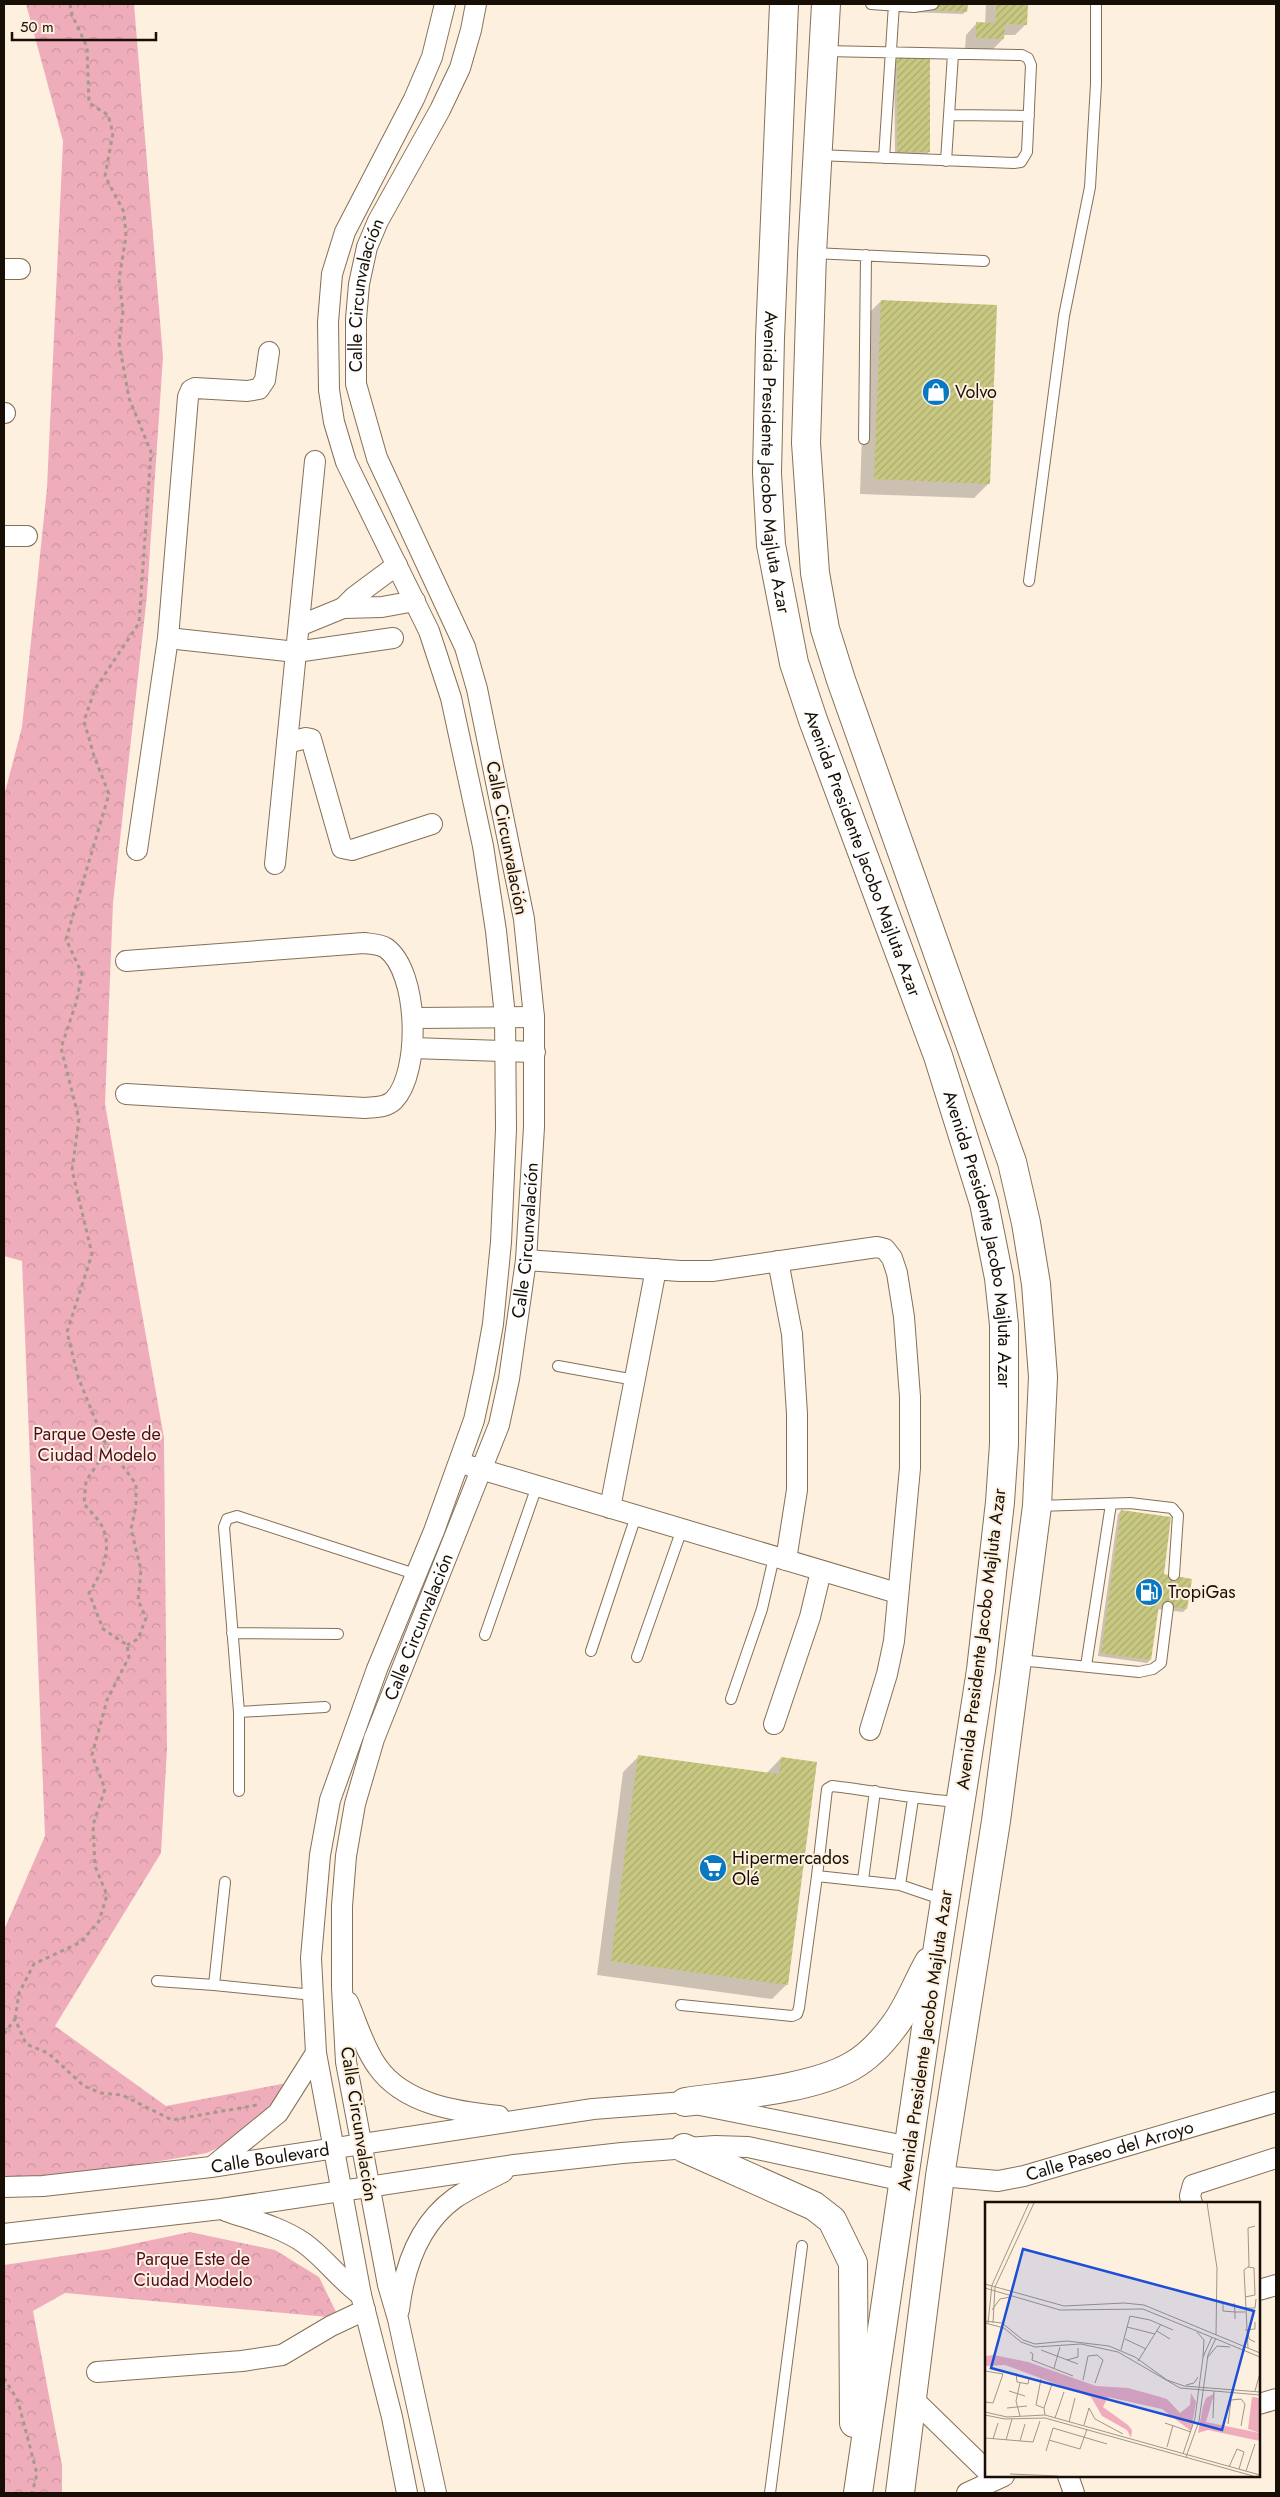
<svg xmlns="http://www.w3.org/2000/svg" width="1280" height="2497" font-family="Jost,sans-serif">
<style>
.park{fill:url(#park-crowns)}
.shadow{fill:#0003}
.building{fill:url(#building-hatch)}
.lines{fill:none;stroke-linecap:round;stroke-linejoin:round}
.lane-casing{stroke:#857056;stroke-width:12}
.street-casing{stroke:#857056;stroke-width:22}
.primary-casing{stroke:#857056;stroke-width:30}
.path{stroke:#a5998a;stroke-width:3;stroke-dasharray:4 4;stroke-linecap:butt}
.lane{stroke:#fff;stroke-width:10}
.street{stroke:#fff;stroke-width:20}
.primary{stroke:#fff;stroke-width:28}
.labels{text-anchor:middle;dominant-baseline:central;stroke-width:4;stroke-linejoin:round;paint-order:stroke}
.street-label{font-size:18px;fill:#170f05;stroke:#fef0de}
.poi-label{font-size:18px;fill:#170f05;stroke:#fef0de;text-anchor:start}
.park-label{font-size:18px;fill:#4e0d25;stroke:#fef0de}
.inset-road{fill:none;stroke:#a29687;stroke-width:1}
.view{fill:#1d4ed8;fill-opacity:0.15;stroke:#1d4ed8;stroke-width:2.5}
.inset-edge{fill:none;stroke:#170f05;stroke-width:2.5}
</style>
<defs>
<pattern id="park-crowns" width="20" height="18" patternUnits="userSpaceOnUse" patternTransform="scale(1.25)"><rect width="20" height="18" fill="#efadbc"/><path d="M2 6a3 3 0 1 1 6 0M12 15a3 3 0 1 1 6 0" fill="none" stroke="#cc94a0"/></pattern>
<pattern id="building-hatch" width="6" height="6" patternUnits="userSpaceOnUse" patternTransform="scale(1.25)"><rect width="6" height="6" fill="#c8c882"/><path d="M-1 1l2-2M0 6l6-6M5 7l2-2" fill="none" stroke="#abab6f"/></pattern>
</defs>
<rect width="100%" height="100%" fill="#fef0de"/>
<path class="park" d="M26 4H134L163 357 147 595 113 903 105 1104 164 1438 167 1749 161 1853 55 2026 166 2106 287 2083 270 2123 207 2153 44 2181 4 2182V1930L45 1836 22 1261 4 1256V796L22 727 47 488 63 141Z
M190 2232 275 2250 319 2277 339 2318 65 2293 33 2311 62 2465V2493H4V2265L109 2249Z"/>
<path class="shadow" d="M907 4H966V11L963 14 907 12Z
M986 4H1026V24L1015 35H1003V39L992 50 965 49 966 35 977 23 985 24Z
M898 58 929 152 926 155H895L894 61Z
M881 301 989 483 974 498 860 494 866 316Z
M1121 1511 1162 1576 1190 1580 1186 1609 1183 1612 1157 1609 1150 1660 1147 1663 1098 1656 1118 1514Z
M638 1757 766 1774 781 1758 787 1984 772 1999 597 1975 623 1772Z"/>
<path class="building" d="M910 4H968L967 12 910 9Z
M996 4H1028L1027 25 1005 24 1004 39 976 38V22L996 23Z
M897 57H930V152H897Z
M881 300 997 305 990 484 874 479Z
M1121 1510 1171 1517 1164 1574 1192 1579 1187 1609 1159 1605 1151 1660 1101 1653Z
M638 1755 779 1774 781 1757 817 1762 788 1985 611 1961Z"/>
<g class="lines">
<defs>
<path id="lane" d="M871 4 914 7 933 4
M949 115 1029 116
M817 155 1014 163 1021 162 1027 152 1031 65 1028 58 1022 55 824 51
M884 158 894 4
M946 161 953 54
M813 253 984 261
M864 439 866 255
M1029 581 1064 316 1090 187 1096 84V4
M558 1366 635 1380
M1038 1506 1130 1503 1172 1508 1178 1515 1174 1575
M232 1633 338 1634
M485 1635 537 1486
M591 1651 636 1516
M637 1657 682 1529
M1019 1660 1139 1672 1153 1669 1161 1663 1168 1607
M1086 1666 1111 1504
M731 1699 762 1609 774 1557
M239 1712 325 1707
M239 1791V1712L224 1527 227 1519 237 1516 415 1574
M863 1880 875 1791
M225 1882 214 1985 313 1995
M900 1885 913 1799
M944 1900 900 1885 817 1876 827 1789 832 1786C875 1791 915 1799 959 1802
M157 1981 214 1985
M681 2005 792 2016 797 2014 799 2008 817 1876
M770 2493 802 2246"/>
<g id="street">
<path d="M4 269H20"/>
<path d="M4 413H5"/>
<path d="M4 536H27"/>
<path d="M343 608 354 597 397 565"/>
<path d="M299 626 343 608 382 607 415 601"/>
<path d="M168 638 296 652 393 638"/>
<path d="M287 743 306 738 311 739 342 848 352 850 432 824"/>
<path d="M137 850 168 638 188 397 191 390 195 388 247 391 259 389 265 380 269 352"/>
<path d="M275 864 315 461"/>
<path d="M414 1018 534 1017"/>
<path d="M412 1048 535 1052"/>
<path d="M126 1094 365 1108C375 1107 386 1108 394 1100 421 1072 419 972 386 948 380 944 371 944 364 943L126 961"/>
<path d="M526 1260 680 1271H712L877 1247 885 1249 892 1258 897 1273 904 1317 910 1397V1468L894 1641 887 1674 870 1730"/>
<path d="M778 1261 792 1334 797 1414V1490L786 1560"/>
<path d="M470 1466 897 1593"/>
<path d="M610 1508 656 1269"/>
<path d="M774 1724 810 1617 821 1571"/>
<path d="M348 2002C357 2023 364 2048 377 2066 403 2104 457 2112 499 2116"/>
<path d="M213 2166 278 2113 316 2053"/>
<path id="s1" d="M940 2176 998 2181 1024 2176 1276 2102"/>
<path id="s2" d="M4 2187 43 2186 211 2167 593 2109 685 2102 910 2147"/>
<path d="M1192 2203 1190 2196 1193 2185 1276 2158"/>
<path d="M226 2211C252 2220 281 2227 304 2243 325 2258 340 2280 361 2295"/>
<path d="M4 2234 221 2209 514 2165 622 2153 715 2146 748 2147 904 2181"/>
<path d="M1259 2290 1276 2285"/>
<path d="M399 2310C404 2268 419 2224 455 2198 470 2188 487 2180 503 2172"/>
<path d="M97 2372 242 2361 282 2355 331 2326 365 2310"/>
<path d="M912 2398 986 2470"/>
<path d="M1259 2404 1276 2399"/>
<path d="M1068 2476 1074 2493"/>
<path d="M407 2493 392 2417 361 2295 316 2053 311 1958 320 1855 330 1800 377 1669 434 1531 474 1420 484 1374 493 1324 501 1242 506 1129 505 1016 496 931 483 846 451 698 429 631 346 462 334 422 329 390 328 322 332 274 345 232 414 99 432 57 445 4"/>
<path id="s3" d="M436 2493 398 2319 388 2285 346 2062 342 1988V1906L346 1856 355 1804 374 1739 499 1425 509 1379 526 1260 534 1127V1017L524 919 477 689 465 647 377 458 356 384V319L359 284 367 247 378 221 440 110 460 68 471 30 476 4"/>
<path d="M967 2493 1004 2476"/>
</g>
<g id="primary">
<path id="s4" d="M784 4 770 338 767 473 771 545 794 663 813 720 938 1056 984 1203 999 1278 1004 1325V1444L1000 1502 981 1670 938 1946 858 2493"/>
<path d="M826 4 812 253 806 443 815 573 825 629 841 680 1012 1162 1026 1223 1036 1284 1043 1377 1037 1506 996 1821 940 2176 900 2493"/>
<path d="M685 2102C733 2095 810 2090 852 2066 868 2057 883 2041 894 2026 908 2008 917 1983 929 1962"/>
<path d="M684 2148 814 2206 832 2220 853 2263 854 2423"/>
</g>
</defs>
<use href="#lane" class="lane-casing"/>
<use href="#street" class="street-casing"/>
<use href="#primary" class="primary-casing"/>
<path class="path" d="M70 4 72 15 87 47 89 103 108 115 113 133 105 176 124 212 126 236 119 279 123 311 119 343 129 398 151 452 139 623 95 689 84 721 94 756 109 794 66 939 82 974 76 1003 61 1048 79 1119 72 1170 92 1254 67 1332 78 1377 104 1441
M15 2019 19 1993 34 1964 81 1942 99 1921 107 1895 95 1866 93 1825 105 1789 92 1755 107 1700 129 1657 127 1645 103 1629 89 1593C102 1573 113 1549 102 1526 98 1519 90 1511 84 1504L86 1481 102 1457 104 1441 136 1484V1506L131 1529 141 1570 138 1600 146 1618 138 1639 127 1645
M4 2034 15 2019 26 2044 48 2053 84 2086 101 2093 122 2095 172 2120 257 2105
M4 2378 18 2401 37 2474 32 2493"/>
<use href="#lane" class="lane"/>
<use href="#street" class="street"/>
<use href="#primary" class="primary"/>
</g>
<defs>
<symbol id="shop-disc" viewBox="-11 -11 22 22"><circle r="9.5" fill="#0978c2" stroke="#fef0de"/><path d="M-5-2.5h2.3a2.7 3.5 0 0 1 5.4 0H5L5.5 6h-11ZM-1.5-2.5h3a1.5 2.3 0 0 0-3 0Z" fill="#fff"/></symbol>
<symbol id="fuel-disc" viewBox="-11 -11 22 22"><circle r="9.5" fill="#0978c2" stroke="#fef0de"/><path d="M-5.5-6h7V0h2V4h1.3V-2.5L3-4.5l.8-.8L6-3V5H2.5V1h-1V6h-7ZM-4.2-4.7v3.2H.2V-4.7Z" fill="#fff"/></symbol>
<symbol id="supermarket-disc" viewBox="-11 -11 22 22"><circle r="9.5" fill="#0978c2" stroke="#fef0de"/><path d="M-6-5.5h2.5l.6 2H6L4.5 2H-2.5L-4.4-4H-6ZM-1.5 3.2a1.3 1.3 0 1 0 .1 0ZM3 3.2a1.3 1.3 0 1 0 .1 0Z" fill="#fff"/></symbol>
</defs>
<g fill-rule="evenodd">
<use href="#shop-disc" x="920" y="376" width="32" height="32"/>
<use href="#fuel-disc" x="1133" y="1576" width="32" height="32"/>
<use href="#supermarket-disc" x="697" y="1852" width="32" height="32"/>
</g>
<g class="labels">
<g class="street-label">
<text stroke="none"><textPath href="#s3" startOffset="2268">Calle Circunvalación</textPath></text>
<text stroke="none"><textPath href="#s4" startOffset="459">Avenida Presidente Jacobo Majluta Azar</textPath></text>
<text transform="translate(507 838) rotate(79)">Calle Circunvalación</text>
<text stroke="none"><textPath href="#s4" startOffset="864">Avenida Presidente Jacobo Majluta Azar</textPath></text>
<text stroke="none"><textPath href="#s4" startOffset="1269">Avenida Presidente Jacobo Majluta Azar</textPath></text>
<text stroke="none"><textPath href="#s3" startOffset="1292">Calle Circunvalación</textPath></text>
<text stroke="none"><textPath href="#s3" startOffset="888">Calle Circunvalación</textPath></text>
<text transform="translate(981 1639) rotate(-83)">Avenida Presidente Jacobo Majluta Azar</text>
<text transform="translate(925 2040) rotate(-82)">Avenida Presidente Jacobo Majluta Azar</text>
<text transform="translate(359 2124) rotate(81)">Calle Circunvalación</text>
<text stroke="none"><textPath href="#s1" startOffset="174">Calle Paseo del Arroyo</textPath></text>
<text stroke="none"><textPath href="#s2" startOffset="268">Calle Boulevard</textPath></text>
</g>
<g class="poi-label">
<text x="955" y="392">Volvo</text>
<text x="1168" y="1592">TropiGas</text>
<text x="732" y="1858">Hipermercados<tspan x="732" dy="21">Olé</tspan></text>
</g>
<g class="park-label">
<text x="97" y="1434">Parque Oeste de<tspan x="97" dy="21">Ciudad Modelo</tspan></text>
<text x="193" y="2259">Parque Este de<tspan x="193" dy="21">Ciudad Modelo</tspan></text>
</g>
</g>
<g transform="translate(985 2202)">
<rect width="275" height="275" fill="#fef0de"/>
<path d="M267 195 275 196V231L263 227Z" fill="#efadbc"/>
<path d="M9 153 43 160 111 184 143 186 172 194 182 197 195 211 205 203 206 191 211 200 206 229 177 207 123 195 118 205 143 223 147 228 146 236 142 228 117 214 106 195 20 163 0 164V154ZM229 192 221 220 275 231V239L223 228 213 231 218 204 221 196Z" fill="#efadbc"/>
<path class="inset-road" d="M222 1 232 66 231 133M0 82 79 104 139 101 159 103 275 151M0 86 75 108 158 107 275 155M260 95 270 93 269 66 263 65M238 101V109L250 110V117M249 101 250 110H260M260 106H270L271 97M7 108 15 97 25 95M0 119 17 121 38 138 50 142 82 139 124 144 150 155 182 178 199 184 275 190M0 121 19 126 36 140 50 145 96 142 133 150 195 186 275 193M3 121 7 83 44 1M8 121 10 85 49 1M142 125 170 132M260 128 270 127V120M263 128 264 137 270 140M172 129 185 137M212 130 219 138 218 155M140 137 161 147M263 146 259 68 264 64 263 26 270 24M56 148 93 162M136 148 145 114 165 118 188 128M45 150 48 152 47 158 88 174M222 156 232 144 245 145M82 158 93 155V146M153 159 176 122M69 166 75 145M0 169 18 172 8 201 0 200M31 171 32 180 43 182 44 176M56 177 51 203 59 206M98 178 103 154 112 153 118 158 110 181M201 183 209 181 213 175M24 189 40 194M270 189 275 171M22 206 42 204M0 210 22 215 60 213 275 273M0 213 20 217 60 216 268 274M60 213 59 206 67 182M35 214 31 199 35 181M70 216 79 190M228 216 229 189M84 220 90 196M180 221 206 230M243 222 246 198 256 197 260 202 256 224M99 223 104 206 110 217 138 232M0 236 48 240 55 219M8 237 13 221M21 238 27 217M64 238 95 247 102 227M35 239 40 222M182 245 188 223M61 249 68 226 122 242M198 252 210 216 218 155 227 135M201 255 214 219 223 153 231 136M244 265 252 247 259 250 254 267M261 269 270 242M25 272 73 274"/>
<path class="view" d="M38 47 269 109 237 228 6 166Z"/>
<rect width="275" height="275" class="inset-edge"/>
</g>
<rect width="1280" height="2497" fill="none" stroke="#170f05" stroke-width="10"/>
<path d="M12 32v8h144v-8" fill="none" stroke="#170f05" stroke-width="2.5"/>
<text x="20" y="32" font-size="15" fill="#170f05" stroke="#fef0de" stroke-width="4" paint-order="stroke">50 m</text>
</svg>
